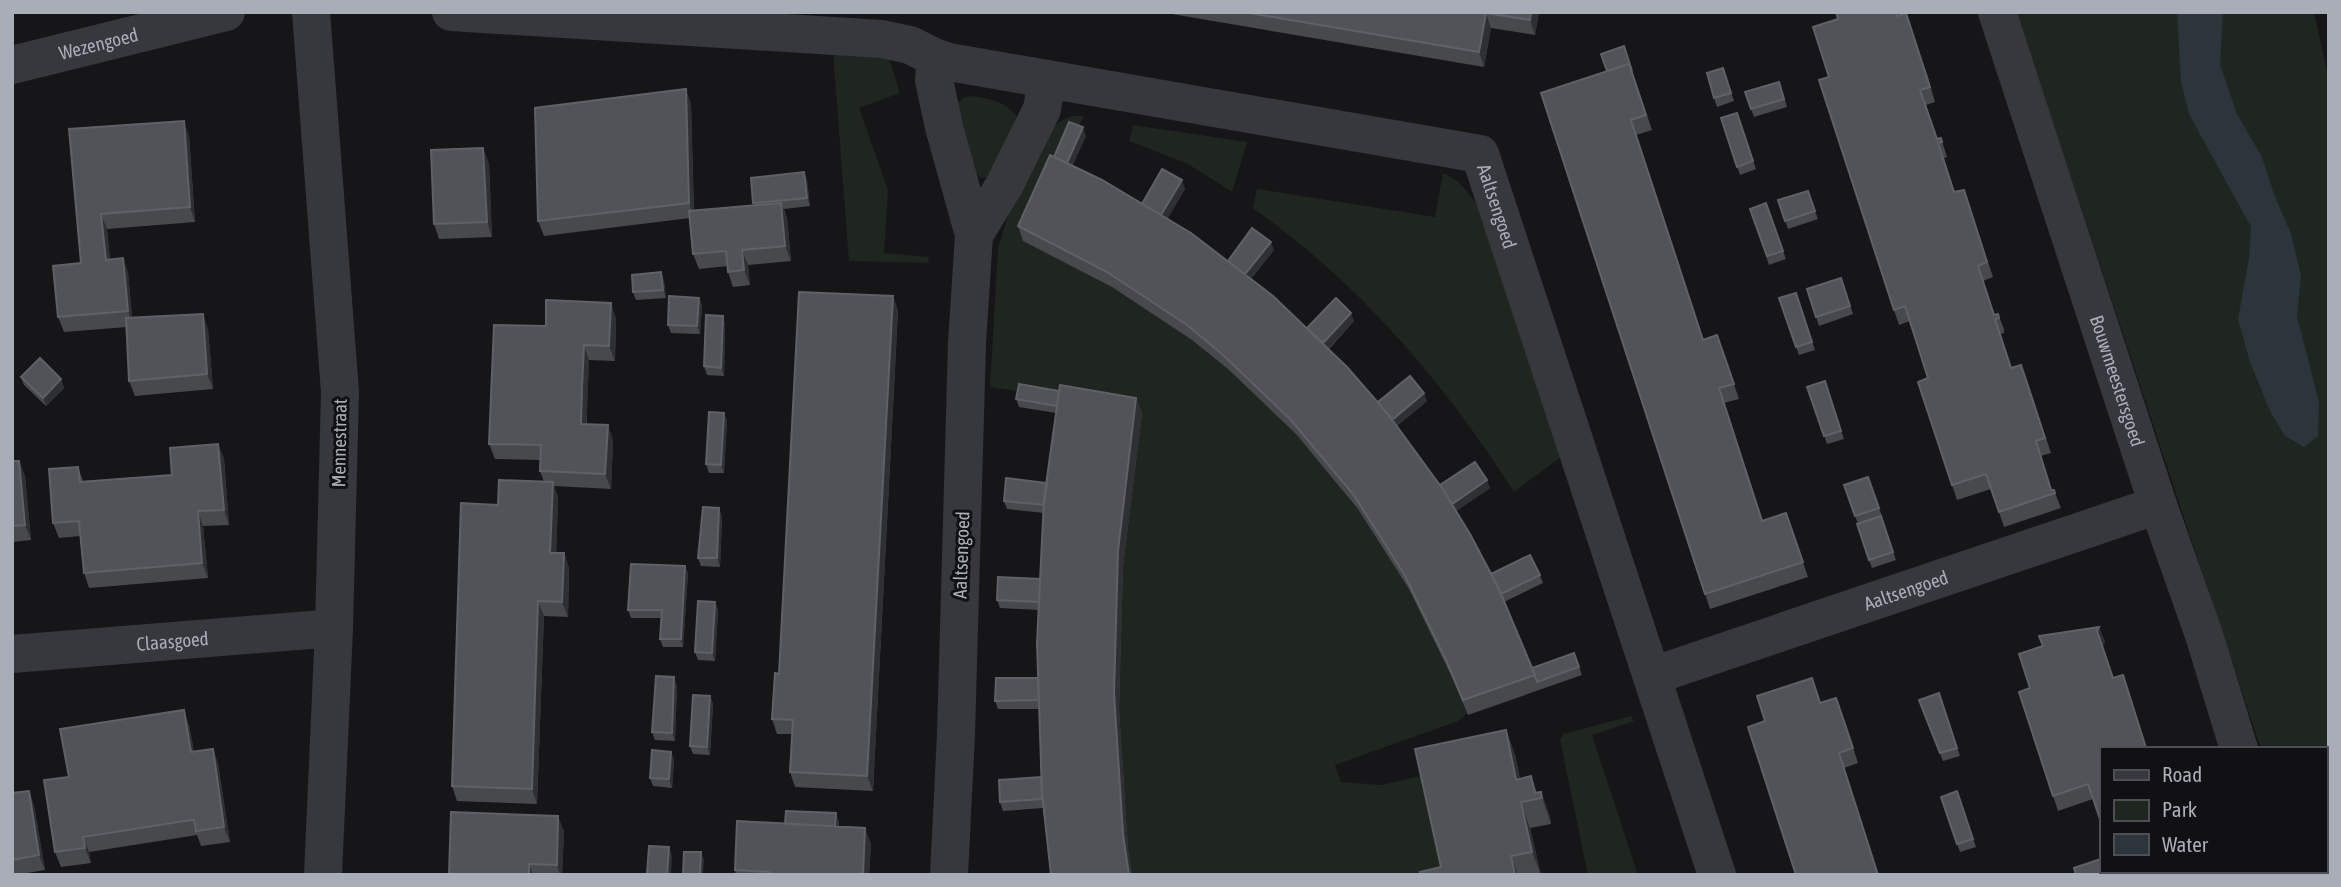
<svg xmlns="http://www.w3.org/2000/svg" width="2341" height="887" font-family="'Asap Condensed',sans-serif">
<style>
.green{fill:#1e261f}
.water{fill:#2c353c}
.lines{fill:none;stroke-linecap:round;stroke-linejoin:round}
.street{stroke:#37383d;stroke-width:38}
.wall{fill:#47494d}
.shaded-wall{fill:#2f3033}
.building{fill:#525359;stroke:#5f6168;stroke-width:2}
.labels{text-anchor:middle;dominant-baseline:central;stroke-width:6;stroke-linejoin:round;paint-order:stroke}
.street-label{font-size:19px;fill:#a8adb8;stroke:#111113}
</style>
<rect width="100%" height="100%" fill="#161618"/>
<path class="green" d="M2016 12H2314L2329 81V875H2303L2302 871H2325V749H2261Z
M833 52 888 55 900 93 859 108 888 190 884 253 928 257 929 263 849 261Z
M970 96C990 98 1007 102 1019 119L988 177 981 178 975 172 956 105 963 98Z
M1072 116H1084L1072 138 1034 229 1287 407 1410 559 1476 706 1458 721 1335 765 1341 782 1382 785 1459 767 1484 875H1126L1113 637 1134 419 1039 404 1017 391 990 387 998 248 1010 209 1049 130 1059 122Z
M1133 125 1247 142 1232 192 1188 164 1129 141Z
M1443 173 1458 181 1477 204 1561 457 1514 492C1444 382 1360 284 1253 208L1257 189 1435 217Z
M1631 716 1634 721 1592 735 1638 875H1588L1560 740 1563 734Z"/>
<path class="water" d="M2177 12H2223L2220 65 2237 114 2262 157 2274 194 2291 234 2301 276 2297 316 2319 403 2318 436 2304 447 2285 436 2270 411 2250 362 2238 319 2249 258 2251 227 2189 114 2181 82Z"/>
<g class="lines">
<g class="street">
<path d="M311 12 340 392 334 628 323 875"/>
<path id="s1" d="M451 12 882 39 910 45 936 58 949 62 1480 154 1717 875"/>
<path id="s2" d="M1997 12 2158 505 2204 635 2239 749"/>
<path d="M936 58 934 80 944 127 974 235 967 343 956 734 949 875"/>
<path id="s3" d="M12 65 226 12"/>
<path d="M974 235 1005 184 1042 109 1047 80"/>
<path id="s4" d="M12 654 334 628"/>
<path id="s5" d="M1652 676 2158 505"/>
<path d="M2277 871 2278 875"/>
</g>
</g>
<path class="wall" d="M1160 12H1539L1535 35 1491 28 1484 67Z
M1897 16 1928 77 1935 102 1926 105 1937 139 1941 138 1947 157 1944 158 1954 192 1969 205 1993 277 1983 281 1994 315 1998 314 2004 329V333L2000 334 2011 368 2027 380 2051 453 2041 456 2052 490H2054L2061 508 2004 527 1991 489 1957 500 1952 485 1928 378 1910 321 1899 325 1894 310 1829 77 1838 19Z
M1627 55 1652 130 1636 135 1703 340 1717 335 1739 399 1724 403 1763 521 1786 513 1808 577 1710 609 1705 594 1607 71Z
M1723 68 1734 101 1717 107 1714 98Z
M1782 90 1787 107 1754 117 1745 92Z
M691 104 694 211 754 205 753 203 804 172 807 180 810 206 784 209 787 218 791 261 748 265 750 285 733 287 728 272V266L699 269 693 254 690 218 544 236 538 221Z
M1737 113 1756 169 1740 175 1721 118Z
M69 129 189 136 195 222 107 229 110 260 123 258 128 273 132 317 208 329 213 389 135 396 129 381 127 327 64 332 58 317 81 263Z
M1086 136 1072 166 1142 204 1185 189 1167 219 1228 261 1274 250 1251 279 1307 328 1354 321 1329 349 1378 402 1427 401 1397 426 1440 485 1490 488 1456 511 1491 574 1540 575 1543 583 1504 602 1534 674 1574 653 1582 675 1468 715 1451 675 1409 589 1358 509 1296 434 1228 369 1192 340 1112 287 1023 241 1018 226 1054 157Z
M489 163 492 237 439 239 434 224Z
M1808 191 1818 219 1788 229 1778 200Z
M1766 203 1786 259 1769 265 1750 209Z
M661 272 664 281 666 298 636 300 633 292Z
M1841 278 1853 314 1819 326 1807 289Z
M1796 293 1815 350 1799 355 1779 298Z
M893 296 898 311 873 791 795 787 790 772 792 734H777L772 719 779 674Z
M699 298 702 306 700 334 671 333 668 325Z
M723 316 725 325 724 376 707 375 704 366Z
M616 318 615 361 589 360 587 402V424L613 440 611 489 554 486 558 497 556 553H564L569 568 568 617 544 616 537 804 457 801 452 786 498 505 544 482 540 471 541 460 495 459 489 444 546 326Z
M21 377 61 379 64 388 46 406 24 385Z
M1825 381 1844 439 1827 444 1807 387Z
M1059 391 1136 398 1142 413 1123 566 1119 708 1128 849 1132 875H1051L1043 808 1003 811 1000 802 1041 777 1039 709H998L995 701 1038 678 1039 610 1000 608 997 600 1040 579 1044 513 1007 509 1004 501 1047 483 1056 413 1019 407 1016 399Z
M724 413 727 421 724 473H709L706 464Z
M218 444 224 459 229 525 203 526 208 578 89 588 84 573 80 536 59 538 53 523 78 467 83 481 172 475Z
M12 461H19L25 476 31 540 12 542Z
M1868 477 1882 516 1858 524 1844 485Z
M719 508 722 517 720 567 701 566 698 558Z
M1881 516 1896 560 1872 568 1869 560Z
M685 566 688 574 683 647H663L660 639 661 618H631L628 610Z
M715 602 718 610 715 661 698 660 695 652Z
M2099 627 2105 642 2103 646 2113 678 2123 675 2147 749H2101L2093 799 2058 811 2053 796 2030 688Z
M677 686 675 741 655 740 652 732Z
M1939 693 1960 756 1943 761 1919 700Z
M710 696 713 704 710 755 693 754 690 746Z
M1821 703 1842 713 1858 763 1844 768 1879 875Z
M189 725 194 752 213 749 218 764 230 842 201 846 197 835 89 852 91 863 61 867 55 852 69 777Z
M1506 730 1515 755 1520 779 1531 776 1537 793 1541 792 1550 817 1551 824 1530 828 1541 875H1421L1441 867Z
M671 752 674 760 672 788 653 786 650 778Z
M29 791 34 806 45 870 15 875 12 867V793Z
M1957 791 1976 847 1960 852 1941 797Z
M839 822V827L871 843 869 875H736L735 870 785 824Z
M564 831 562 875H449Z"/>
<path class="shaded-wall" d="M1531 12H1539L1535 35 1530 20Z
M1486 13 1491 28 1484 67 1479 52Z
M1906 13 1928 77 1935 102 1930 87Z
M686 89 691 104 694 218 689 203Z
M184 121 189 136 195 222 190 207Z
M1083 127 1086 136 1068 176 1065 168Z
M483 148 489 163 492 237 487 222Z
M804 172 807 180 810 206 807 198Z
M1182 180 1185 189 1163 227 1160 218Z
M781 203 787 218 791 261 785 246Z
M101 214 107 229 111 275 106 260Z
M1271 242 1274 250 1246 285 1243 277Z
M742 250 748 265 750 285 744 270Z
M123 258 128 273 133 326 128 311Z
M661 272 664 281 666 298 663 290Z
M893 296 898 311 873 791 867 776Z
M699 298 702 306 700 334 697 326Z
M611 303 616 318 615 361 609 346Z
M1351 313 1354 321 1324 353 1322 345Z
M203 314 208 329 213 389 207 374Z
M723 316 725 325 724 376 721 368Z
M584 345 589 360 586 439 581 424Z
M61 379 64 388 46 406 43 398Z
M1424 393 1427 401 1393 429 1390 421Z
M1136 398 1142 413 1123 566 1119 708 1128 849 1132 875H1129L1123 834 1114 693 1118 551Z
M724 413 727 421 724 473 721 465Z
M608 425 613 440 611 489 605 474Z
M218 444 224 459 229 525 224 510Z
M19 461 25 476 31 540 25 525Z
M1487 480 1490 488 1453 513 1450 505Z
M553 482 558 497 556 568 550 553Z
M719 508 722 517 720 567 717 558Z
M198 511 203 526 208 578 202 563Z
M564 553 569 568 568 617 562 602Z
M685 566 688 574 683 647 681 639Z
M538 601 544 616 537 804 532 789Z
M715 602 718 610 715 661 712 653Z
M2099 627 2105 642 2103 646 2118 693 2097 631Z
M674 677 677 686 675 741 672 733Z
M710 696 713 704 710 755 707 747Z
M184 710 189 725 197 767 191 752Z
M1506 730 1515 755 1524 802 1516 780Z
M213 749 218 764 230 842 224 827Z
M671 752 674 760 672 788 669 779Z
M29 791 34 806 45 870 39 855Z
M1541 792 1550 817 1551 824 1542 798Z
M1521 802 1530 828 1541 875 1532 852Z
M836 813 839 822 837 842 834 833Z
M558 816 564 831 562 875H560L557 865Z
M865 828 871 843 869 875H863Z
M83 837 89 852 91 863 85 848Z
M669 847 672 856 671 875H667Z
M701 852 704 860 703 875H700Z
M1511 856 1518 875H1515Z
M529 864 533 875H529Z"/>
<path class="building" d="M1243 12H1531L1530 20 1486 13 1479 52Z
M1836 12H1896L1897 16 1906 13 1930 87 1920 90 1937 139 1941 138 1942 142 1938 143 1954 192 1964 190 1987 262 1978 266 1994 315 1998 314 1999 318 1995 319 2011 368 2021 365 2045 438 2036 441 2051 490H2054L2055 493 1999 512 1986 474 1952 485 1918 382 1928 378 1905 306 1894 310 1819 80 1829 77 1813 27 1838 19Z
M1624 46 1632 71 1629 64 1607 71 1601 54Z
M1629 64 1646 115 1631 120 1703 340 1717 335 1734 384 1719 388 1762 521 1786 513 1803 562 1705 594 1541 93Z
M1723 68 1731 93 1714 98 1707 73Z
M1779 82 1784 99 1751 109 1745 92Z
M686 89 689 203 538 221 535 108Z
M1737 113 1753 161 1737 167 1721 118Z
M184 121 190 207 101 214 106 260 123 258 128 311 58 317 53 266 81 263 69 129Z
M1069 122 1083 127 1067 163 1054 157Z
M483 148 487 222 434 224 431 150Z
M1050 155 1102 180 1191 233 1273 296 1347 367 1388 414 1442 488 1470 534 1498 587 1535 675 1463 700 1446 660 1404 574 1353 494 1290 419 1222 354 1187 325 1107 272 1018 226Z
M1162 169 1182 180 1161 215 1142 204Z
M804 172 807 198 753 203 751 178Z
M1808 191 1815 211 1785 221 1778 200Z
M781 203 785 246 742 250 744 270 728 272 726 251 693 254 689 211Z
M1766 203 1783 251 1767 256 1750 209Z
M1252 228 1271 242 1245 274 1228 261Z
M661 272 663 290 633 292 632 275Z
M1841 278 1850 306 1816 317 1807 289Z
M799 292 893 296 867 776 790 772 793 720 772 719 775 673 779 674Z
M1796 293 1812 342 1796 347 1779 298Z
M669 296 699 298 697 326 668 325Z
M1336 298 1351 313 1323 343 1307 328Z
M546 300 611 303 609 346 584 345 582 387 581 424 608 425 605 474 540 471 541 445 489 444 494 325 546 326Z
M203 314 207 374 129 381 126 318Z
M706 315 723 316 721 368 704 366Z
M40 358 61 379 43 398 21 377Z
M1410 376 1424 393 1392 420 1378 402Z
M1825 381 1841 431 1824 436 1807 387Z
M1019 384 1059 391 1057 406 1016 399Z
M1060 385 1136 398 1118 551 1114 693 1123 834 1129 875H1051L1042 793 1037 643 1044 499Z
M709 412 724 413 721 465 706 464Z
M218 444 224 510 198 511 202 563 84 573 79 521 53 523 49 469 78 467 80 482 172 475 170 448Z
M12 461H19L25 525 12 526Z
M1475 462 1487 480 1452 504 1440 485Z
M1868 477 1879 508 1855 516 1844 485Z
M1006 478 1047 483 1044 505 1004 501Z
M499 480 553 482 550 553H564L562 602 538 601 532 789 452 786 461 503 498 505Z
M703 507 719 508 717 558H698Z
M1881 516 1893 552 1869 560 1857 524Z
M1530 555 1540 575 1501 594 1491 574Z
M631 564 685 566 681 639H660L662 610H628Z
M998 577 1040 579 1039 602 997 600Z
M698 601 715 602 712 653 695 652Z
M2099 627 2097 631 2113 678 2123 675 2146 748 2101 749V822L2088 784 2053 796 2019 692 2030 688 2019 654 2043 646 2039 636Z
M1574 653 1579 667 1537 682 1532 668Z
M656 676 674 677 672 733 652 732Z
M996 678H1038L1039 700 995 701Z
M1812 678 1820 703 1836 698 1853 748 1839 753 1878 875H1796L1748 727 1765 721 1757 696Z
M1939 693 1957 748 1940 753 1919 700Z
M693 695 710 696 707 747 690 746Z
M184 710 191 752 213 749 224 827 196 831 194 820H191L83 837 85 848 55 852 44 780 69 777 60 729Z
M1506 730 1516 780 1531 776 1535 793 1541 792 1542 798 1521 802 1532 852 1511 856 1515 875H1421L1420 872 1441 867 1415 749Z
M652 750 671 752 669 779 650 778Z
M1041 777 1042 799 1000 802 999 780Z
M29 791 39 855 12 860V793Z
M1957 791 1973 839 1957 844 1941 797Z
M786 811 836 813 835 826 785 824Z
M451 812 558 816 557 865 529 864V875H449Z
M737 821 865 828 863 875H769V872L735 870Z
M649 846 669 847 667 875 647 874Z
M684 852H701L700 875H683Z
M2101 859V871H2187L2188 875H2076L2074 868Z"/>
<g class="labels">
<g class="street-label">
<text stroke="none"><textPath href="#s3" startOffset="89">Wezengoed</textPath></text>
<text stroke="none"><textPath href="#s1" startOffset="1097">Aaltsengoed</textPath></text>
<text stroke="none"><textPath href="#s2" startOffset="388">Bouwmeestersgoed</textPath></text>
<text transform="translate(339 443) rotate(-89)">Mennestraat</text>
<text transform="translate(961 555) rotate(-88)">Aaltsengoed</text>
<text stroke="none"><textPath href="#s5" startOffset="268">Aaltsengoed</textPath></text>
<text stroke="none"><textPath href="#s4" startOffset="161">Claasgoed</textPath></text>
</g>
</g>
<rect width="2341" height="887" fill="none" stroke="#a8adb8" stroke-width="28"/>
<rect x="2100" y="747" width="228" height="126" fill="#111113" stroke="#4d4f55" stroke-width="2"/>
<rect x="2114" y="770" width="35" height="10" fill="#37383d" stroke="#4d4f55" stroke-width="2"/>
<text x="2162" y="782" font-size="21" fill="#a8adb8">Road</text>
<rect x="2114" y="800" width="35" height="21" fill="#1e261f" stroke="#4d4f55" stroke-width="2"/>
<text x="2162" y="817" font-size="21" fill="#a8adb8">Park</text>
<rect x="2114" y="834" width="35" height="21" fill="#2c353c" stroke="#4d4f55" stroke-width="2"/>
<text x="2162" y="852" font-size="21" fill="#a8adb8">Water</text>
</svg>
